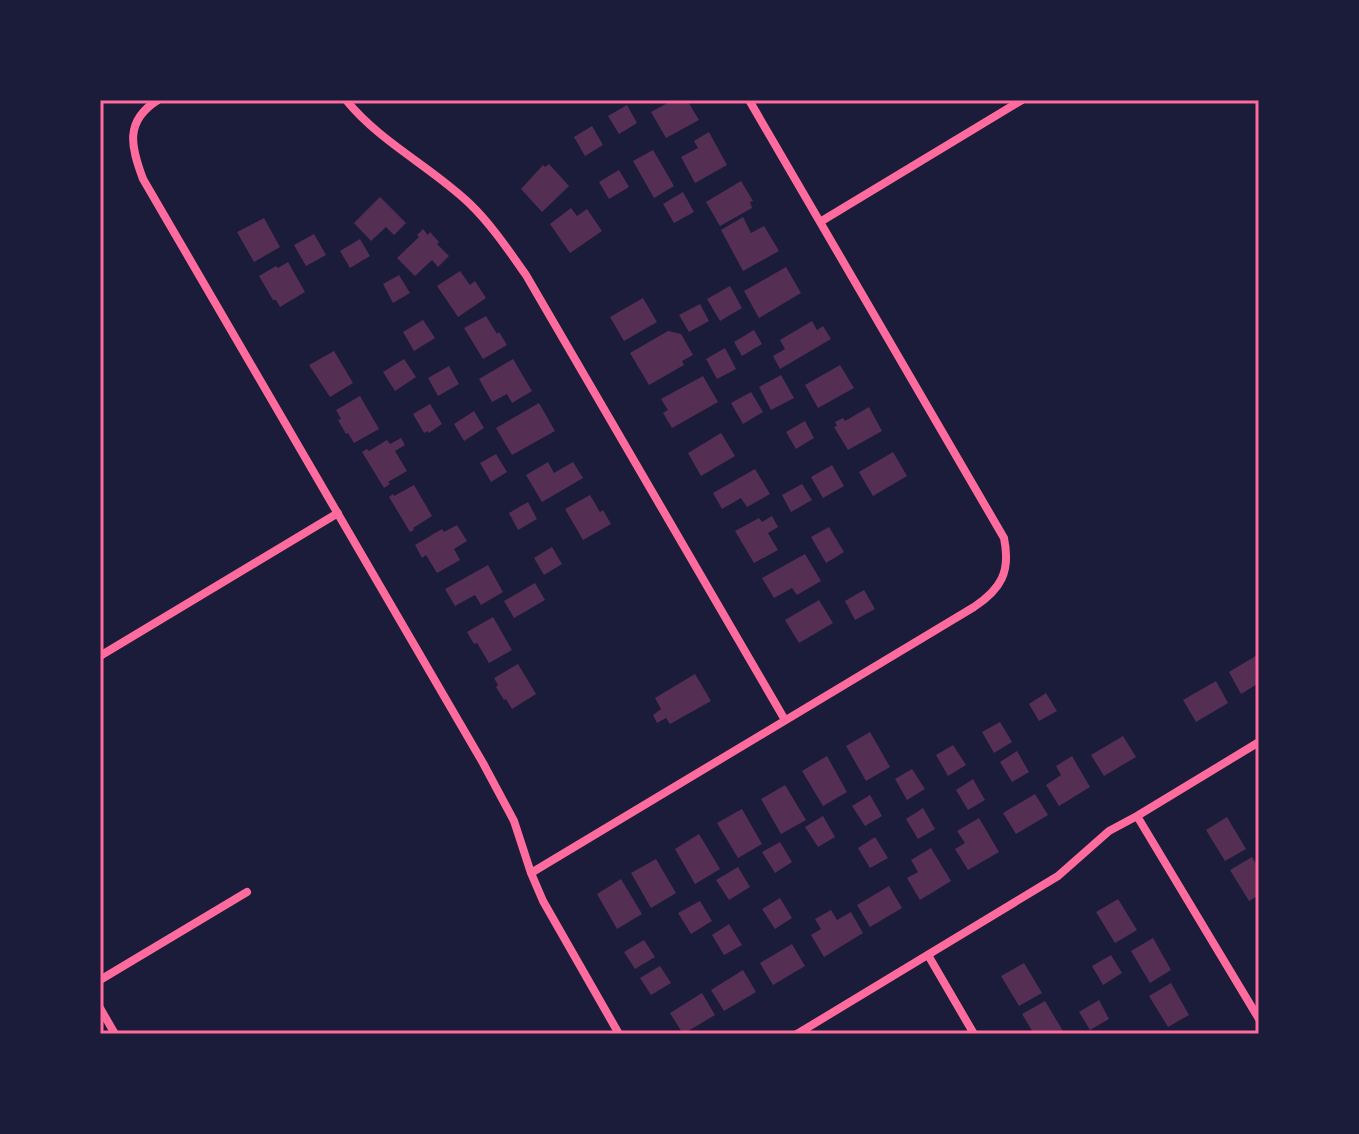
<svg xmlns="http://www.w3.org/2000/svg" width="1359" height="1134" font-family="Cabin,sans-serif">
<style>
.building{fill:#542f53}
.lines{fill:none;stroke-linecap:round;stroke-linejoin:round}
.minor{stroke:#ff6b9d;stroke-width:8}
.neatline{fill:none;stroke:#ff6b9d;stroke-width:3}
</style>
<rect width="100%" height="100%" fill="#1b1b3a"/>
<path class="building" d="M673 100H687L699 120 666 138 651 112Z
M627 105 637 123 619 134 608 116Z
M592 126 603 145 585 156 574 137Z
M709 132 727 165 695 183 681 157 698 148 694 141Z
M653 150 674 186 654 198 633 161Z
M549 164 569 186 542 212 521 189 543 165 545 167Z
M619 170 629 187 609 199 599 182Z
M741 181 753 201 750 202 752 208 720 226 706 202Z
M683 192 694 212 674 223 663 204Z
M380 197 406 223 394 235 386 227 371 241 354 223Z
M571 208 577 216 587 209 602 231 570 253 550 224Z
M743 217 751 233 764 226 779 251 743 271 721 230Z
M264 218 280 247 254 262 237 232Z
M423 229 428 235 430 232 439 242 437 244 449 256 438 267 432 260 415 276 397 258 419 237 417 235Z
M314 234 326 255 306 266 294 245Z
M360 239 370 256 350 268 340 251Z
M288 262 305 292 280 307 276 300H273L259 276 276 266 278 268Z
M786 267 801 293 759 318 744 291Z
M460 271 470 285 475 281 486 298 458 317 437 286Z
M399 275 410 293 393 303 383 284Z
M730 286 742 308 720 321 707 299Z
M643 298 657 322 624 341 610 317Z
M700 304 709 321 689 332 679 315Z
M486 316 497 334 499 332 507 345 483 359 464 328Z
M423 320 435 338 414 351 403 332Z
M812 321 817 330 823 326 831 339 780 369 773 356 785 349 780 340Z
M754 330 762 344 742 356 734 342Z
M668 331 681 334 693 355 682 361 684 365 649 385 630 353Z
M725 348 736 369 717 379 706 359Z
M334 351 353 383 330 397 309 365Z
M404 359 416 377 395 391 383 372Z
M513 359 532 391 512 403 507 394 492 402 479 379Z
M840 365 854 388 818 408 805 385Z
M449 366 459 384 438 396 428 378Z
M781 375 794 398 771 410 759 387Z
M703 376 718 402 672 428 663 413 668 410 661 399Z
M751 392 763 412 743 424 731 403Z
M360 396 379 429 354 443 348 433 346 434 338 420 341 419 336 410Z
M539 403 555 431 512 455 496 428Z
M430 404 442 424 429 433 428 431 424 433 413 414Z
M869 407 882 431 848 450 834 427 837 426 835 422 843 418 845 421Z
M474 411 484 428 464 441 454 424Z
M805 421 814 438 796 449 786 432Z
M721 433 735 456 701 476 688 453Z
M401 438 405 445 395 451 407 471 388 482 390 484 384 488 362 452 367 449 369 451 387 440 390 444Z
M893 452 907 476 873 496 859 472Z
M496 454 507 472 491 482 480 463Z
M548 462 554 473 573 462 583 478 542 502 526 475Z
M832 465 844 486 823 498 811 477Z
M755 469 770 494 747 507 741 498 722 509 713 493Z
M802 484 812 500 791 512 782 495Z
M414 485 432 516 413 528 414 530 410 532 389 497 393 494 394 496Z
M590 495 600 512 603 510 611 524 583 540 565 509Z
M528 502 537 519 518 530 509 513Z
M772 516 778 527 768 533 778 550 754 563 735 531 759 518 762 522Z
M457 525 467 541 454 549 460 560 437 573 426 555 422 558 415 545 442 529 444 532Z
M829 527 844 552 826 563 811 537Z
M552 547 562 564 544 575 534 558Z
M805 554 821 581 797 595 792 588 774 598 762 578Z
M488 565 503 592 481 605 475 595 455 606 445 589Z
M535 583 545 600 514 618 504 601Z
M864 590 875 609 855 620 845 601Z
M819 600 833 623 799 643 785 620Z
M493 617 512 650 489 663 477 643 474 644 467 632Z
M1259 654V683L1241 694 1229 672Z
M518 664 536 694 512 709 506 699 504 700 496 687 498 685 494 678Z
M695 674 711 701 670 724 666 718 657 723 653 715 661 709 655 698Z
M1216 681 1228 703 1196 722 1183 700Z
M1046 693 1057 711 1039 721 1029 704Z
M1000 722 1012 742 994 753 982 732Z
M870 732 890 767 866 781 846 746Z
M1123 736 1136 757 1104 776 1091 755Z
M953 745 966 765 948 776 936 755Z
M1017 751 1029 772 1012 782 1000 762Z
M827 756 847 792 823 806 802 771Z
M1072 756 1090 787 1059 806 1046 785 1061 775 1056 766Z
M912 769 925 789 907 800 895 779Z
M973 779 985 800 968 810 956 790Z
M785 785 806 820 781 834 761 799Z
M1035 794 1048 815 1016 834 1003 813Z
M870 795 882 816 865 826 852 806Z
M923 808 935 829 918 839 906 819Z
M742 809 762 844 738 858 717 823Z
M823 816 835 837 818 847 805 827Z
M1227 817 1246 849 1225 861 1206 830Z
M979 818 999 852 968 870 955 849 965 843 957 831Z
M699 834 720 869 695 884 675 849Z
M875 837 888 858 870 868 858 848Z
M780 842 792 862 775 873 762 852Z
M931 848 951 881 920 900 907 878 918 872 911 860Z
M1252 857 1259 869V895L1249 901 1230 870Z
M656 859 676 893 651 908 631 873Z
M738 867 750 887 729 900 716 880Z
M621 879 642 914 617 929 597 894Z
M889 886 902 908 870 927 857 905Z
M780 898 792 918 775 929 762 909Z
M1118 899 1137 930 1115 943 1096 912Z
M700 901 712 921 691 934 678 913Z
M831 910 837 920 851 912 863 933 824 957 811 935 821 929 815 919Z
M729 924 742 945 724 955 712 935Z
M1153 938 1171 970 1150 983 1131 951Z
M644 940 655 957 635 969 624 952Z
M792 944 805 966 773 985 760 963Z
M1111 955 1122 973 1103 985 1092 966Z
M1024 963 1042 993 1019 1006 1001 976Z
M660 966 671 983 651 995 640 978Z
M743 970 756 992 724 1011 711 990Z
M1171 983 1189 1015 1168 1027 1149 996Z
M702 993 715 1015 683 1034 670 1013Z
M1099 1000 1109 1019 1090 1030 1079 1012Z
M1045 1001 1063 1031 1057 1034H1034L1022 1014Z"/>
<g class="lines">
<path class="minor" d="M158 100C124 121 131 147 143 179L483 763 514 821 531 873 543 901 619 1034
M346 100C380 142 430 166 469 203 491 224 509 251 526 275L785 720
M820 222 1022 100
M100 656 338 513
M1137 816 1259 1019
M531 873 974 607C1001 589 1011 572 1004 538L749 100
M928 955 974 1034
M100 980 247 892
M100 1008 115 1034
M797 1034 1058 876 1109 831 1137 816 1259 742"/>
</g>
<rect width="1359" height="1134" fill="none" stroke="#1b1b3a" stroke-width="204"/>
<rect x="102" y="102" width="1155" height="930" class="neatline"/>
</svg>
